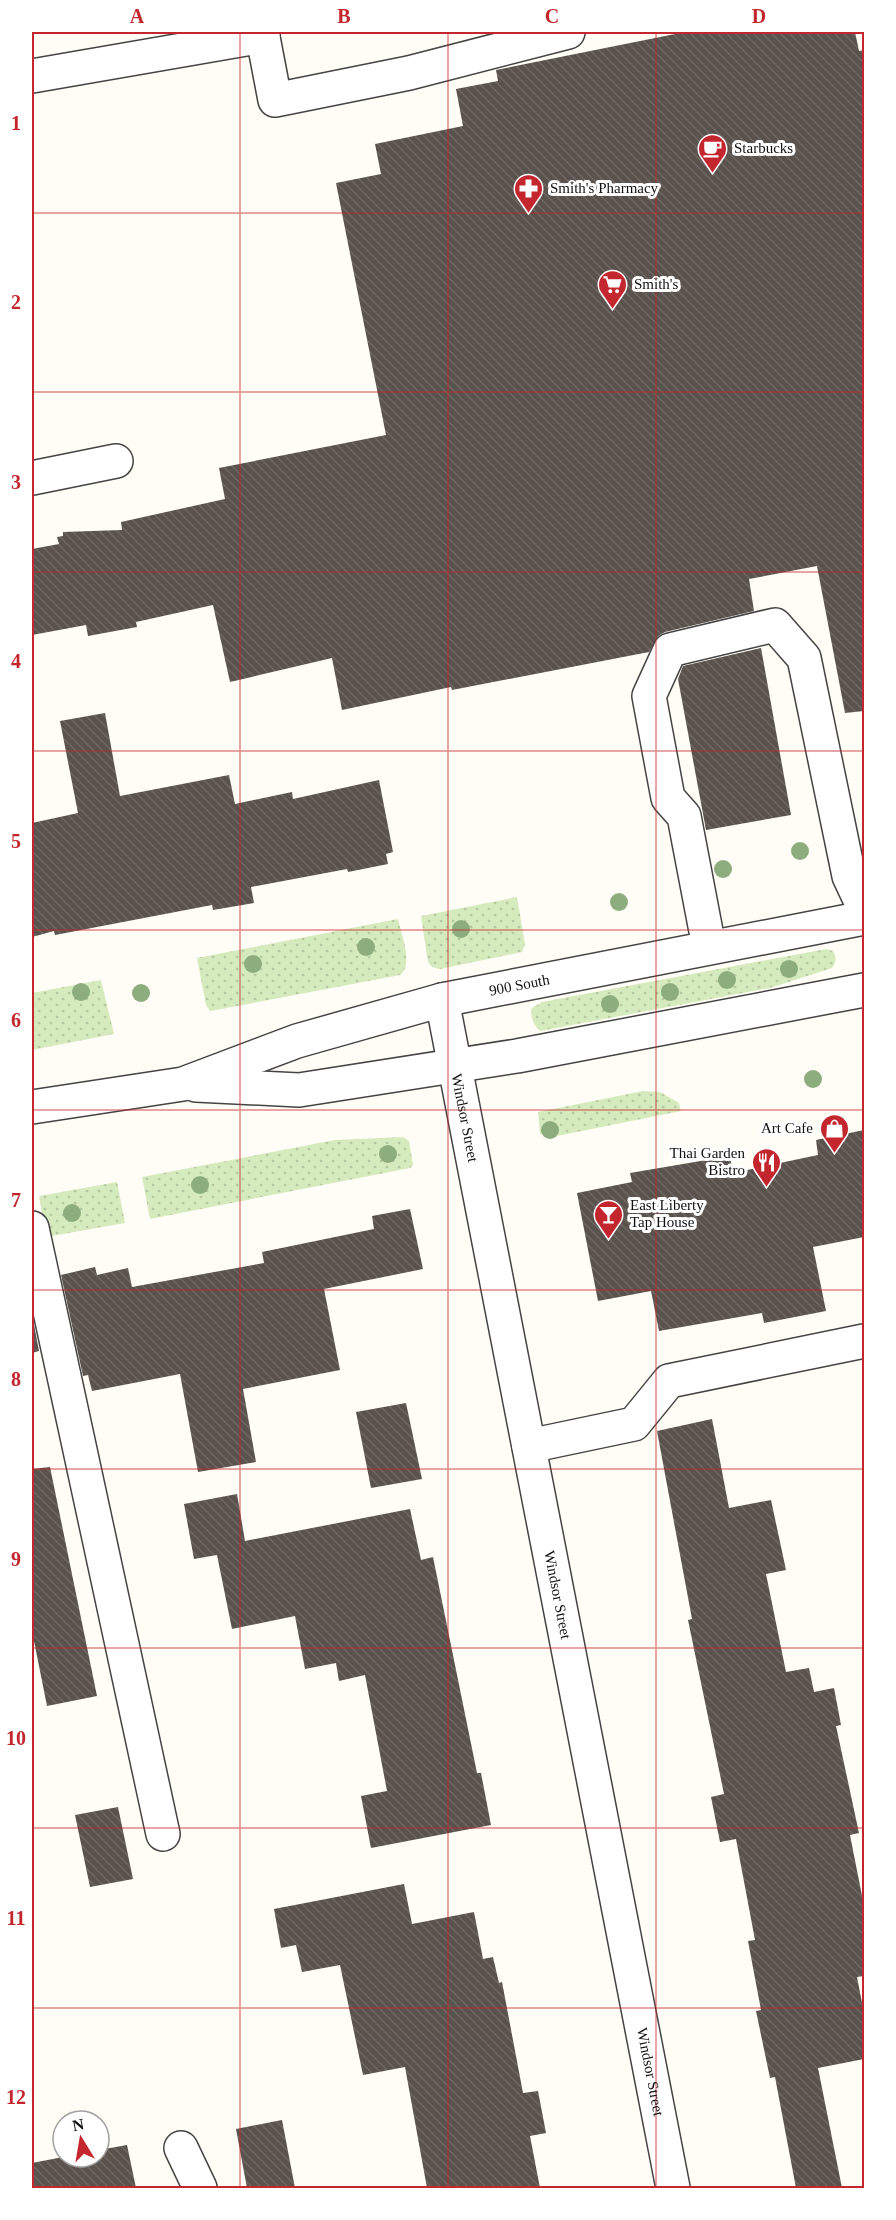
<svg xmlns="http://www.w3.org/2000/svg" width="896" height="2220" font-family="'Times New Roman',serif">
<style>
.green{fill:url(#green-dots)}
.building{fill:url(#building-back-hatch)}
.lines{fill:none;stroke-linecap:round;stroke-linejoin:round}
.minor-casing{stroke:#444;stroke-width:36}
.minor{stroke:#fff;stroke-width:33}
.tree{fill:#8dad7f}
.grid{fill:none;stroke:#c4262e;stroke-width:1.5;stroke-opacity:0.55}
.labels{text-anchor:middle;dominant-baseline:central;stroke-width:6;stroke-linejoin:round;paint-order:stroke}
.poi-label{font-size:15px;fill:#111;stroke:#fff;text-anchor:start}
.street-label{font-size:15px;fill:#111;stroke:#fff}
.neatline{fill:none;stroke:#c4262e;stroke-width:2}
.grid-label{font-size:20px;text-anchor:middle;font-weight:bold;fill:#c4262e}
</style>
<defs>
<pattern id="green-dots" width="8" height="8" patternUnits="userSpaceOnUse" patternTransform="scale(1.5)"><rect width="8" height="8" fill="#d5ebbd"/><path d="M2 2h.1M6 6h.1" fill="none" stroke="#b6c8a1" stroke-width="1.8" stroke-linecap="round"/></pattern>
<pattern id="building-back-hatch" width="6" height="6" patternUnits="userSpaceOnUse" patternTransform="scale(1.5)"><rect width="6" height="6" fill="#5a524d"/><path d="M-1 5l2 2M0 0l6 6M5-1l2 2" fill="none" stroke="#6d6662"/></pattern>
</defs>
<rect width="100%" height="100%" fill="#fffdf5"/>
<path class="green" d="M517 897 525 944 522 952 440 969 432 967 428 962 421 916Z
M398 919C401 934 414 965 400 975L216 1010 210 1011 206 1005 197 958Z
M826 949 833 951C837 958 836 962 832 968L770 988 540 1031C533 1024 530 1018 532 1008L542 1002Z
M101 980 114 1034 32 1050V993Z
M643 1091 660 1092 679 1103 681 1111 557 1136 540 1134 538 1112Z
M403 1137 409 1141 413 1165 410 1168 150 1219 142 1177 335 1140Z
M117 1182 125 1223 46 1237 39 1196Z"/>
<path class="building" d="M685 32H855L859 51 864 50V711L845 713 817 566 749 579 754 611 665 632 658 636 649 652 452 690 451 687 342 710 332 658 230 682 213 605 136 622 137 627 88 636 86 625 32 635V549L59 544 57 537 63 536V532L122 530 121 522 225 499 219 468 386 435 336 183 381 174 375 144 463 126 456 89 498 81 496 70Z
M761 648 791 815 706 830 678 679 683 666Z
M105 713 120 796 229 775 235 804 292 792 293 799 379 780 393 852 386 854 388 864 348 872 347 869 251 887 254 903 213 910 212 905 55 935 54 931 32 937V823L78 813 60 721Z
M864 1130V1237L813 1247 826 1311 764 1323 762 1313 659 1331 651 1291 598 1301 577 1193 632 1182 630 1173 730 1156 733 1173 818 1155 816 1140Z
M410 1209 423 1269 324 1289 340 1370 243 1389 256 1462 198 1472 180 1374 92 1391 88 1375 83 1376 61 1275 95 1267 97 1275 128 1268 132 1287 264 1263 262 1252 374 1229 372 1216Z
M32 1314 39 1351 32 1353Z
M406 1403 422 1479 371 1488 356 1412Z
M712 1419 729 1508 771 1500 786 1570 766 1574 786 1672 809 1668 814 1692 834 1688 841 1725 836 1726 859 1833 850 1835 864 1906V1976L857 1977 864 2013V2059L818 2068 842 2188H796L775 2077 770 2078 756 2011 761 2010 748 1941 755 1940 736 1839 720 1842 711 1797 724 1794 688 1620 692 1619 657 1431Z
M50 1467 97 1696 47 1706 32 1631V1469Z
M237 1494 245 1541 410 1509 421 1560 433 1557 477 1773H481L491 1825 371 1848 361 1796 387 1791 365 1675 339 1681 336 1663 305 1669 295 1616 232 1629 217 1555 194 1559 184 1504Z
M118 1807 133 1879 90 1887 75 1815Z
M404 1884 412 1924 474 1912 483 1959 493 1957 499 1983 502 1982 523 2093 538 2091 546 2133 530 2136 540 2188H427L405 2067 363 2075 340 1965 302 1972 296 1945 281 1948 274 1909Z
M282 2120 295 2188H247L236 2129Z
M127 2145 136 2188H32V2163L63 2157H99V2150Z"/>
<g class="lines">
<defs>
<g id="minor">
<path d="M262 32 275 100 409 73 568 32"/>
<path d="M32 76 263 36"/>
<path d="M32 478 116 461"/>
<path d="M709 947 684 816 668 798 649 696 670 650 775 625 804 658 849 876 864 908"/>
<path id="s1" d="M442 1000 673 2188"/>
<path d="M196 1085 299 1090 517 1056 864 990"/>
<path id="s2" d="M32 1107 183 1084 297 1041 442 1000 864 918"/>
<path d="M32 1228 163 1834"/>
<path d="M529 1446 634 1424 669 1381 864 1341"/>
<path d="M181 2148 200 2188"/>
</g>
</defs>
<use href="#minor" class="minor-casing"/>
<use href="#minor" class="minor"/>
</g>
<g class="tree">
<circle cx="800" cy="851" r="9"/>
<circle cx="723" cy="869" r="9"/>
<circle cx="619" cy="902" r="9"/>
<circle cx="461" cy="929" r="9"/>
<circle cx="366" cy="947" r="9"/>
<circle cx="253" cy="964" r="9"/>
<circle cx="789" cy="969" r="9"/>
<circle cx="727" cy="980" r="9"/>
<circle cx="81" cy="992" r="9"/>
<circle cx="670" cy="992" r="9"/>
<circle cx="141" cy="993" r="9"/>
<circle cx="610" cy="1004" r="9"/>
<circle cx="813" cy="1079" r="9"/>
<circle cx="550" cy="1130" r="9"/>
<circle cx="388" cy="1154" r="9"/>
<circle cx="200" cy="1185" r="9"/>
<circle cx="72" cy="1213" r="9"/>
</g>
<path class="grid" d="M240 32V2188M448 32V2188M656 32V2188M32 213H864M32 392H864M32 572H864M32 751H864M32 930H864M32 1110H864M32 1290H864M32 1469H864M32 1648H864M32 1828H864M32 2008H864"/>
<defs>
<symbol id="cafe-pin" viewBox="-11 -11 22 30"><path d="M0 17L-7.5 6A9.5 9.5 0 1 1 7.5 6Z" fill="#c4262e" stroke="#fff"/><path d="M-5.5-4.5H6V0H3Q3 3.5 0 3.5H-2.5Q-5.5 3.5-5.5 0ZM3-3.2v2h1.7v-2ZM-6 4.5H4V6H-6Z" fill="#fff"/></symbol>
<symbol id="pharmacy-pin" viewBox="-11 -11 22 30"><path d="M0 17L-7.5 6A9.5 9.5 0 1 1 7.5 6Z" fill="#c4262e" stroke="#fff"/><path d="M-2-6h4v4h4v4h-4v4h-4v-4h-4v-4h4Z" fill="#fff"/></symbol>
<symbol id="supermarket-pin" viewBox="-11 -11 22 30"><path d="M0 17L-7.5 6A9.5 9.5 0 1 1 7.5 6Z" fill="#c4262e" stroke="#fff"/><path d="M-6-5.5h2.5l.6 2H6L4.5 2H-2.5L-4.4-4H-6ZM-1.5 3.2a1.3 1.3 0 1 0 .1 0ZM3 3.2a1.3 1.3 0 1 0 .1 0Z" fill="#fff"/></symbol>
<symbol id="shop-pin" viewBox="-11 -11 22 30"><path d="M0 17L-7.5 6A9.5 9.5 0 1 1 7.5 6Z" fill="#c4262e" stroke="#fff"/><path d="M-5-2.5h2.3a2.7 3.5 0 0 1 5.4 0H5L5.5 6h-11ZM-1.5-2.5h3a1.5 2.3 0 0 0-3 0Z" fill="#fff"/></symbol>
<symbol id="restaurant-pin" viewBox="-11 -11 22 30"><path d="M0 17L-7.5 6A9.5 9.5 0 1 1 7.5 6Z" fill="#c4262e" stroke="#fff"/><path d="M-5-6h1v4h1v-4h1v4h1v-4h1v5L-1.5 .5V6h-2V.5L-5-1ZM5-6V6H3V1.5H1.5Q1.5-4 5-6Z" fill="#fff"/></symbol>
<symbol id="bar-pin" viewBox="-11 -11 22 30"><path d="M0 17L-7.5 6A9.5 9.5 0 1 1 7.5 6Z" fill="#c4262e" stroke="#fff"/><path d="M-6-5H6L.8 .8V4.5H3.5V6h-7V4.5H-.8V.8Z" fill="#fff"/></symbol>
</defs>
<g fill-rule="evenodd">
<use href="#cafe-pin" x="696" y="132" width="33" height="45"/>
<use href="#pharmacy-pin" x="512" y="172" width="33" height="45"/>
<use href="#supermarket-pin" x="596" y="268" width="33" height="45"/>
<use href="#shop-pin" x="818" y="1112" width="33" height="45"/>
<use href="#restaurant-pin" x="750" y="1146" width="33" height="45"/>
<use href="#bar-pin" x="592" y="1198" width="33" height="45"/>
</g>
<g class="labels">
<g class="poi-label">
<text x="734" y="148">Starbucks</text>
<text x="550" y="188">Smith's Pharmacy</text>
<text x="634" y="284">Smith's</text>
<text x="813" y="1128" text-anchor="end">Art Cafe</text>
<text x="745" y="1153" text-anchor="end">Thai Garden<tspan x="745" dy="17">Bistro</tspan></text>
<text x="630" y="1205">East Liberty<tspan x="630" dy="17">Tap House</tspan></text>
</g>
<g class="street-label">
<text stroke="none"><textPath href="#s2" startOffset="504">900 South</textPath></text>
<text stroke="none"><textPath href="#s1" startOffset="120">Windsor Street</textPath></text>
<text stroke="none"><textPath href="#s1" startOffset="606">Windsor Street</textPath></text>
<text stroke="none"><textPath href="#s1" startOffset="1092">Windsor Street</textPath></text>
</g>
</g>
<rect width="896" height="2220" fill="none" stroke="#ffffff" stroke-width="66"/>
<g transform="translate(81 2139) rotate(349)"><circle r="28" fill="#ffffff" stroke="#a0a0a0" stroke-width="1.5"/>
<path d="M0-4.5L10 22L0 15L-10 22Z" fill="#c4262e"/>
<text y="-9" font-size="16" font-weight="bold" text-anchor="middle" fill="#111111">N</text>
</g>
<rect x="33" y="33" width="830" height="2154" class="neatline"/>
<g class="grid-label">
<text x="137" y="23">A</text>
<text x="344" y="23">B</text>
<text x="552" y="23">C</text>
<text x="759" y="23">D</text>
<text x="16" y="130">1</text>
<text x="16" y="309">2</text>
<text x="16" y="489">3</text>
<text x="16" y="668">4</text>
<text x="16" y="848">5</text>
<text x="16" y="1027">6</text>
<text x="16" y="1207">7</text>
<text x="16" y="1386">8</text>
<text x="16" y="1566">9</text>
<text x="16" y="1745">10</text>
<text x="16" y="1925">11</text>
<text x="16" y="2104">12</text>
</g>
</svg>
